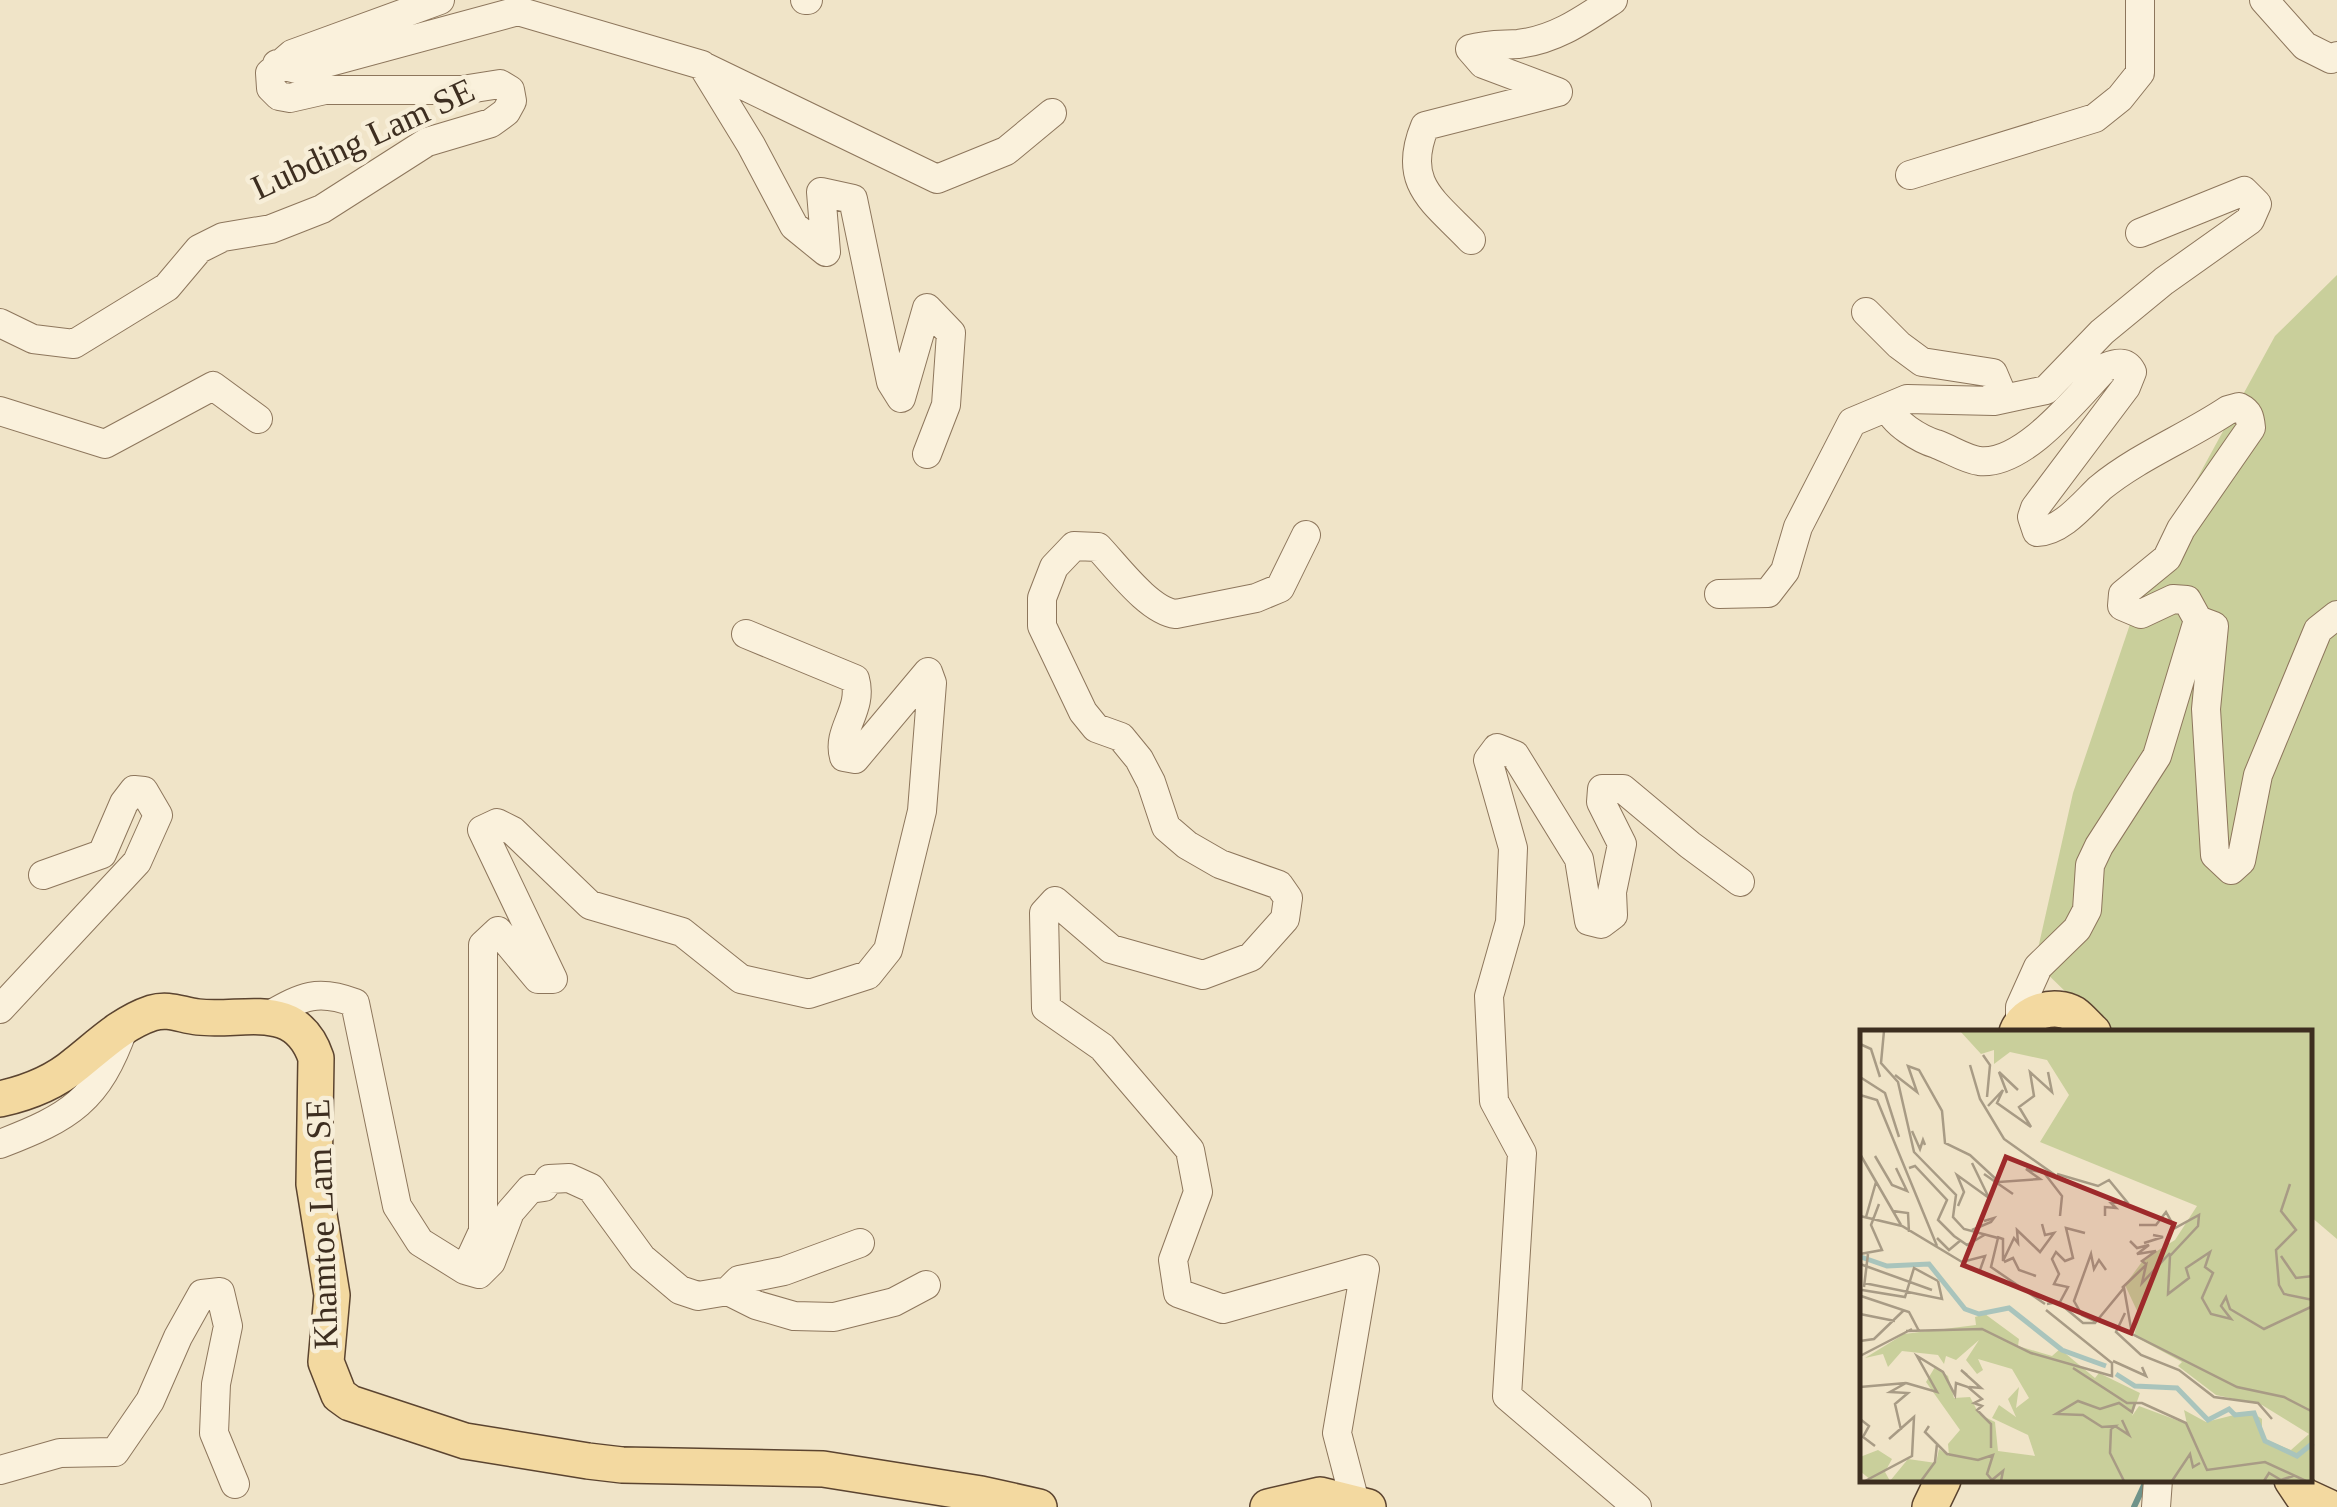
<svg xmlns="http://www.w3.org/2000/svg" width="2337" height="1507" font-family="Georgia,serif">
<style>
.green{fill:#c9cf9b}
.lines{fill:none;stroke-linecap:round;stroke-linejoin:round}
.stream{stroke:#6f938a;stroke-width:6}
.minor-casing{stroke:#8d765c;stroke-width:30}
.major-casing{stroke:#5b4430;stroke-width:38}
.minor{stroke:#faf1dc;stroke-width:28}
.major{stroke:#f3d9a0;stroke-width:35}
.labels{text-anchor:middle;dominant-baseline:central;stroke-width:9;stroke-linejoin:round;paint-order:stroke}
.street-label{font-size:35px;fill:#3d2e20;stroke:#f7eed8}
.inset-river{fill:none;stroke:#a9c4bc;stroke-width:5}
.inset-road{fill:none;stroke:#a89b85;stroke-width:2.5}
.view{fill:#9e2a2b;fill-opacity:0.15;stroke:#9e2a2b;stroke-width:5}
.inset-edge{fill:none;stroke:#3d2e20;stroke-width:5}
</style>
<rect width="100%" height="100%" fill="#f0e4c8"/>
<path class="green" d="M2337 275V1239L2310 1216V1032H2107L2035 962 2073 793 2150 565 2275 336Z"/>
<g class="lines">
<path class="stream" d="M2134 1507 2146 1481"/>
<defs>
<path id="minor" d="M805 0H808
M2264 0 2305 46 2331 59 2337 56
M277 64 300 70 518 11 702 65 751 145 794 226 826 252 821 192 853 199 891 382 901 398 927 308 951 333 946 405 927 454
M703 66 937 179 1006 151 1052 113
M1910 175 2095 118 2120 98 2140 73V0
M1471 240C1434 201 1401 184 1425 126L1558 92 1483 64 1470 49C1487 44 1501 45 1518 44 1555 40 1583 20 1613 0
M1866 312 1899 345 1922 362 1993 373 2001 392 1994 401
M0 323 33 339 74 344 167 287 199 249 223 237 271 229 322 209 427 142 491 123 506 112 512 101 510 90 500 84 462 90H325L290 98 279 96 271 88 270 73 292 54 440 0
M1888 407C1893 423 1920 439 1936 444 1950 449 1965 459 1979 461 2024 466 2077 397 2106 367 2116 363 2126 360 2132 372L2126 387 2035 508 2032 517 2037 532C2062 531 2083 504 2100 488 2139 456 2186 438 2228 410L2239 407C2249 412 2250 417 2251 428L2181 529 2167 558 2123 594 2122 606 2141 614 2173 599 2187 600 2198 620
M0 411 105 444 213 386 258 419
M1306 535 1280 588 1256 598 1176 614C1149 611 1117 567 1098 547L1074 546 1054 567 1042 598V626L1083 712 1096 728 1121 737 1139 759 1151 782 1166 827 1187 845 1220 864 1279 885 1288 898 1285 919 1251 957 1203 975 1111 949 1055 901 1044 913 1046 1008 1102 1047 1190 1150 1198 1192 1173 1260 1178 1293 1223 1309 1365 1269 1337 1433 1355 1502
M1719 594 1768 593 1785 571 1798 527 1852 422 1907 399 1994 401 2046 390 2102 332 2164 281 2250 220 2257 204 2244 191 2140 233
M0 1009 137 862 158 815 144 791 134 790 124 803 102 854 43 875
M266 1017C302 997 316 988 355 1003L397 1206 420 1242 465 1270 483 1231V945L498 931 538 979H553L482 830 497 823 513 831 590 905 682 932 741 979 809 994 868 975 888 950 922 811 932 683 928 672 855 759 844 757C836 730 864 710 855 679L746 634
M2020 1024V1007L2038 967 2077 929 2087 910 2090 865 2099 846 2157 756 2198 620 2214 626 2206 709 2215 855 2231 870 2241 861 2258 775 2318 630 2337 615
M0 1144C70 1117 98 1101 124 1027
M465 1270 479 1274 491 1262 510 1212 530 1189 544 1187 549 1179 569 1178 591 1188 642 1258 680 1290 698 1296 728 1291 756 1305 794 1316 834 1317 894 1302 926 1285
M728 1291 739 1280 784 1271 860 1243
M0 1470 60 1453 115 1452 150 1401 178 1337 202 1294 220 1292 228 1326 216 1384 214 1433 235 1484
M1637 1507 1507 1396 1522 1153 1494 1101 1489 996 1510 922 1513 848 1488 760 1497 748 1515 755 1579 859 1589 921 1601 924 1613 915 1612 892 1622 844 1601 802 1602 789H1623L1690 845 1740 882
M2156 1507 2158 1480"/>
<path id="major" d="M2017 1032C2025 1011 2055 1003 2074 1014 2081 1019 2087 1027 2093 1032
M0 1099C27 1093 55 1082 76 1064 100 1045 122 1023 152 1013 169 1008 181 1015 198 1017 245 1022 296 999 316 1058L314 1184 332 1295 326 1362 339 1395 350 1403 465 1441 588 1461 622 1465 823 1469 981 1494 1039 1507
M2292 1480 2302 1495 2328 1507
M1268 1507 1320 1495 1368 1507
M1930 1507 1943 1480"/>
</defs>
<use href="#minor" class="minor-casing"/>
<use href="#major" class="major-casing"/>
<use href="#minor" class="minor"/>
<use href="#major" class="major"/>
</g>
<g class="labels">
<g class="street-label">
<text transform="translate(363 139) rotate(-25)">Lubding Lam SE</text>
<text transform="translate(322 1224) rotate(-92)">Khamtoe Lam SE</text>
</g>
</g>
<g transform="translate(1860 1030)">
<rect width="452" height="452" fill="#f0e4c8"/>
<path d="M100 1H452V451H12L0 441V427L18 420 32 429 25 442 30 451 48 429 76 433 79 419 89 426 88 414 100 400 66 352 75 337 88 346 94 368 110 367 119 384 135 392 138 421 175 426 168 405 132 388 139 375 156 387 148 369 159 357 156 378 169 368 152 339 118 329 123 340 117 344 106 330 119 310 96 330 86 326 84 334 78 325 42 321 28 337 23 324 5 328 44 304 116 295 115 287 125 284 159 309 158 316 192 326 200 319 235 348 239 343 280 363 272 386 279 376 327 394 324 380 346 392 390 381 402 389V408L431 420 449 404 402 375 356 365 318 336 322 332 274 306 279 285 265 255 284 229 315 210 337 176 180 112 209 65 187 30 150 22 134 34V20L121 24Z" fill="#c9cf9b"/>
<path class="inset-river" d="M1 227 27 236 69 234 105 279 119 284 149 278 202 320 246 336M256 344 275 356 317 358 348 390 369 379 375 385 394 383 405 411 437 426 453 413"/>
<path class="inset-road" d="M24 1 21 33 38 52 54 122 96 165 93 187 104 199 138 208 131 237 185 274M0 14 11 19 20 47M123 25 130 35 127 67M35 45 57 62 48 36 59 40 82 81 85 113 110 125 139 152 180 149 166 139 195 145 144 109 120 69 110 35M0 47 25 63 39 107M147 63 139 42 158 60M0 65 17 70 77 216M128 76 143 60 137 73 171 97 159 77 174 66 170 42 192 62 188 42M52 101 60 119 63 110 65 115M0 124 41 195M15 126 32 155 47 161 36 138M49 138 55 136 87 170 78 190 94 206 107 215 126 204M124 144 153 164M185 144 202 166 200 186M197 144 238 156 249 150 267 172 251 173 256 178 245 177V186M430 154 421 181 436 200 416 220 419 255 424 264 453 270M98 176 104 162 97 145 129 168 112 133M33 181 48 183 49 202M0 186 42 196 102 232 125 226 120 240M6 187 16 152M279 195H296L306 182 315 198 339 185 338 196 310 226 308 264 329 248 326 238 350 222 345 237 353 243 342 268 351 284 371 289 361 276 366 267 370 279 404 299 453 276M112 200 131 192 134 188 124 191M137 207 143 209V231L154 208 158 213 157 200 180 222 194 203 185 205 182 194M77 208 89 220 101 210M270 211 277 218 289 215 277 224 296 221 282 231 286 234M284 213 303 207 293 205M0 224 22 220 11 195 19 174M421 226 436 248 453 246M144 232 153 228 159 240 176 246M0 234 72 260M4 253 82 269 78 251M4 257 8 224M262 258 286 235 282 253 310 223M2 260 45 267 54 238 78 251M1 266 49 282 59 301M200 272 208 257 194 254 199 244 192 229 196 222 205 231 213 228 206 198 225 203M187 274 198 272 223 293H235L264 258 272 304 377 357 424 367 453 382M265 283 256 302 281 325 319 340 354 367 398 373 412 389M0 284 35 291M235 291 222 285 214 271 231 224 234 239 239 230 246 240M46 301 122 299 171 323 252 346V333L186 280M0 311 14 309 43 281M0 326 52 299M253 331 286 346 282 337M213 338 267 373H282L326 393 347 440 405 432 446 451M107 345 101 340 121 358 109 357M46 353 77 362 57 326 83 342 95 365 96 353 108 357 122 369 114 373 122 376 117 380 131 394V418M0 357 46 353 30 362 48 363 35 374 41 400M0 389 9 396 3 407 15 416M69 396 65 402 87 424 118 430 133 425 127 444 132 450 143 441 141 451M255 396 269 405 262 390M251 399 255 396 242 397 223 385 196 384 218 371 240 379 259 373 272 382 275 373M251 399 250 423 264 451M5 451 52 426 54 387 29 409M61 451 75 432 77 414M312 451 330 424 333 437 340 433M404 451 409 443 421 450 433 446"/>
<path class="view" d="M146 127 314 194 271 303 103 235Z"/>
<rect width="452" height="452" class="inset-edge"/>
</g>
</svg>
